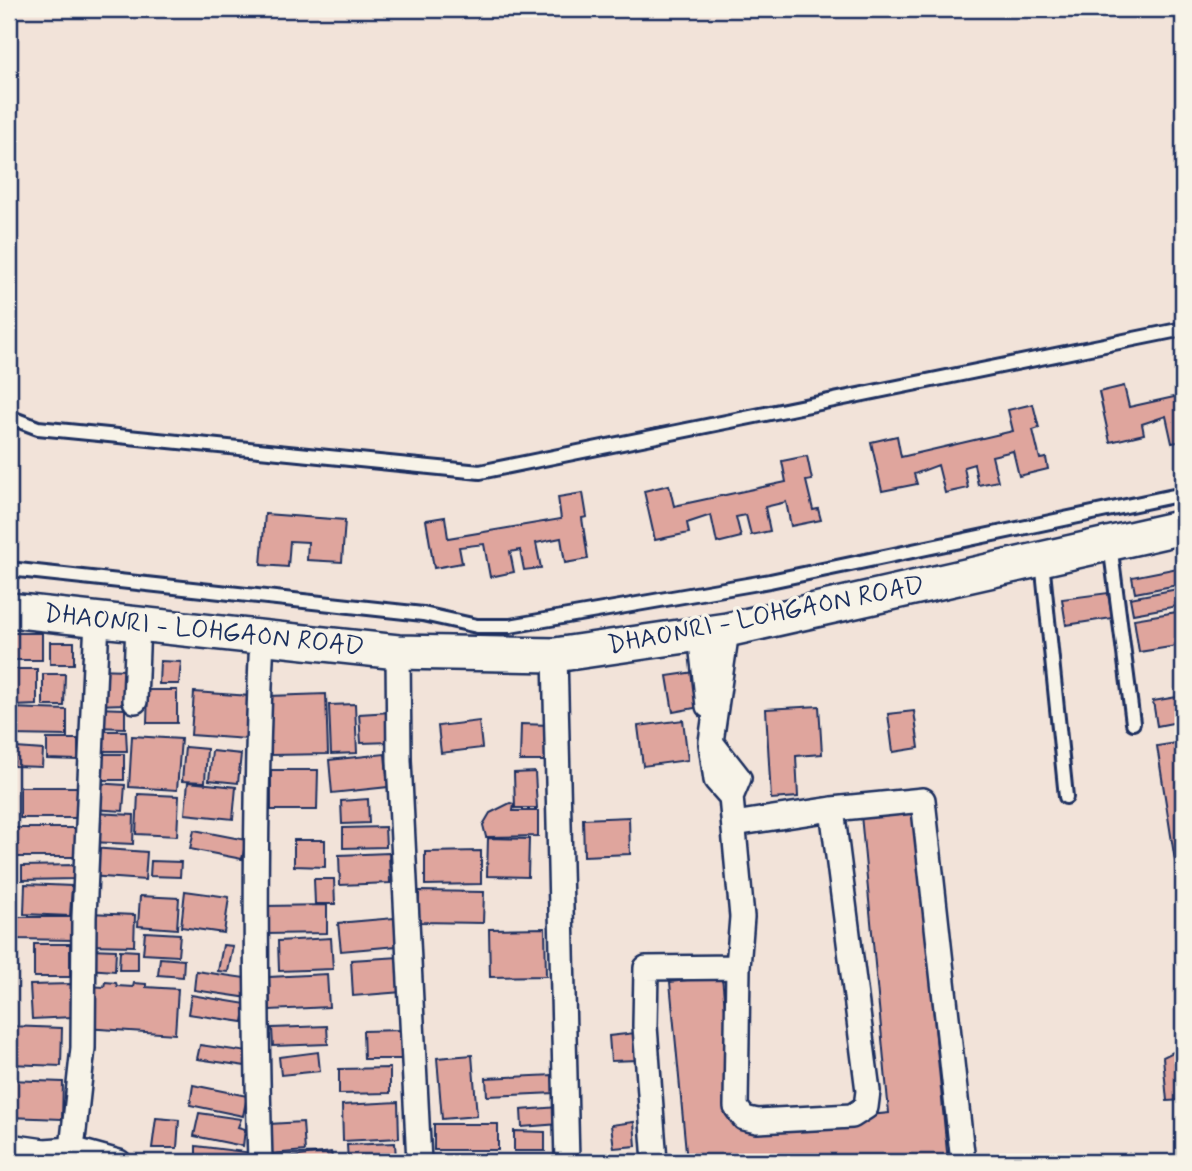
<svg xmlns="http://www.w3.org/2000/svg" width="1192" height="1171" font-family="Mynerve,sans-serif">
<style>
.building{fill:#dfa59d;stroke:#1b2f5e;stroke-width:2}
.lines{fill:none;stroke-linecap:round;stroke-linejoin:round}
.lane-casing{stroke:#1b2f5e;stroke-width:18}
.street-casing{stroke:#1b2f5e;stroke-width:28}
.secondary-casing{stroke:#1b2f5e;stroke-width:38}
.lane{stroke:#f7f3e8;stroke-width:12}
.street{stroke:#f7f3e8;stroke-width:23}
.secondary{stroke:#f7f3e8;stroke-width:33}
.labels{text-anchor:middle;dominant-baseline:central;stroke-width:7;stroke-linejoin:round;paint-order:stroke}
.street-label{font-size:26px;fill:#1b2f5e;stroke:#f7f3e8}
</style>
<rect width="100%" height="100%" fill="#f2e3d9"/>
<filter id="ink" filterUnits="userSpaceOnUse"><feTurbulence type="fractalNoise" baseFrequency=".0143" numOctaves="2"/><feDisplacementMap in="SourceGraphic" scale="14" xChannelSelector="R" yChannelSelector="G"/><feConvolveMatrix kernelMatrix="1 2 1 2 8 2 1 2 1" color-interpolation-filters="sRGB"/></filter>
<g filter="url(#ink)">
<path class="building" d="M1124 386 1129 407 1183 395V441L1172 443 1166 416 1142 424 1144 434 1110 442 1099 392Z
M1033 404 1039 428 1033 430 1040 459 1046 458 1048 469 1019 476 1013 451 992 456 998 481 978 485 974 464 964 467 968 488 945 493 938 465 914 474 917 484 882 491 871 442 897 436 901 457 1013 431 1008 410Z
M807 456 812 480 806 481 813 510 818 509 821 520 791 526 786 502 765 507 770 531 751 535 746 515 736 517 741 537 717 543 711 515 687 523 689 533 655 540 644 491 669 485 674 506 786 482 782 461Z
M583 493 587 517 582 518 588 559 565 563 561 538 536 543 541 568 524 570 520 550 510 552 514 572 490 577 484 544 459 547 462 563 434 568 426 520 445 517 448 538 561 519 558 497Z
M265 514 345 520 342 562 307 560 308 542 290 541 288 567 261 565Z
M1183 567V584L1135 593 1132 577Z
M1183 588V605L1133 614 1130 598Z
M1108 593 1112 618 1066 625 1062 599Z
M1183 611V645L1139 652 1134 619Z
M11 633H42V660H10Z
M50 642H74V664H50Z
M160 661 181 662 179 684H159Z
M14 669H37V705L13 706Z
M95 669 127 670 125 704 94 705Z
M695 672 700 707 673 712 667 676Z
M43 674H65L64 706H43Z
M148 690H177V723H147Z
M194 692 250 696 247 739 191 735Z
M326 694 328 754 271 755 269 696Z
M1183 696V721L1157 726 1153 701Z
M355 704 357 753 331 754 329 705Z
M819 706 822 754 796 756 798 797 771 799 766 709Z
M10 708 67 710V736L10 735Z
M94 708 125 709V728L93 727Z
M914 711 919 748 893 752 888 714Z
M391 712 392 742 361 743 359 714Z
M683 720 688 760 643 766 638 726Z
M479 721 482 748 441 753 438 726Z
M521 724 551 725 550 761H520Z
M93 731H126L127 751H93Z
M132 736 181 739 177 790 129 787Z
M47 739H78V760L47 759Z
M1183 742V912L1157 746Z
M185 747 207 749 205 782 182 781Z
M16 748 43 750 42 767 14 766Z
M212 751 241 754 238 783 209 780Z
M92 754H124V780H92Z
M385 754 388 787 332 793 329 760Z
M271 770H318L317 810H271Z
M535 772 537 808H515L514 773Z
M188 782 236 787 233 819 185 814Z
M93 783 125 785 123 811 92 809Z
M20 787H79V818H20Z
M138 794 179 796 177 836 136 834Z
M368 799 369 823 342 824 341 801Z
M510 803 514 804 513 811H538V836L486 837 483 825 490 813Z
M914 810 948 1162H687L670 982 722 976 736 1128 889 1113 861 815Z
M93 813 134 815 133 844 91 842Z
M629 817 630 854 584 856 583 819Z
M385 827 386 847 343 848V828Z
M13 828H79V857H13Z
M194 830 246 840 242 859 190 849Z
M488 838 529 839 528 877 487 876Z
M294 840H325V867L294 866Z
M91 848 147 852 145 880 89 876Z
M481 851V884L425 885V852Z
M389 853 390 883 340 885 339 855Z
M151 861 181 862 180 877 150 876Z
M74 865V879L22 880V866Z
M314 879H334L335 904H315Z
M25 884 72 886 70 916 24 914Z
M185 891 229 897 224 933 181 927Z
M419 891 484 892 483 923 419 922Z
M140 896 179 898 177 929 138 926Z
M327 905V933L266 934 265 906Z
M89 913 135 915 134 946 88 945Z
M14 917H75V940L14 939Z
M394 918 397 946 341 951 338 923Z
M545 928 546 976 490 977 489 929Z
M145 932 180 934 178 956 143 954Z
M331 938 333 969 279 971 278 941Z
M34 944H70V977H34Z
M223 945 233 946 228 972 218 971Z
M89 949 116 950 115 971 87 969Z
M120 950 138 951V970H119Z
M400 957 402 992 353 996 351 960Z
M160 958 184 960 183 977 158 975Z
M196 971 252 979 249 998 194 990Z
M327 974 329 1007 270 1010 269 977Z
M105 982 116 983 117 986 133 987 134 983 146 984V987L178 989 175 1034 85 1028 88 986 104 987Z
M71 984 72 1017 32 1019 30 985Z
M191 995 246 1004 243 1022 188 1014Z
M9 1026 62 1028 61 1066 9 1064Z
M327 1026 328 1044 273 1046 272 1028Z
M401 1030 402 1059H364L363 1031Z
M635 1033 638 1060 611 1061 609 1036Z
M200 1045 248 1052 246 1066 197 1059Z
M1183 1047V1100L1167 1101 1163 1057Z
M318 1052 320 1071 281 1075 279 1057Z
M472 1055 477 1116 442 1119 437 1058Z
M390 1068V1093L339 1094V1069Z
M554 1075 555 1093 487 1096 486 1078Z
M9 1080 63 1082 62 1119 9 1117Z
M193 1085 247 1096 243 1116 190 1105Z
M398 1102 399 1138 343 1141 342 1105Z
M558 1107 559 1124 522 1127 521 1110Z
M199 1113 241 1119 238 1127 245 1129 243 1146 194 1136Z
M156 1118 179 1120 177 1148H152Z
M303 1122 305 1151 272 1154 269 1124Z
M634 1122 636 1146 614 1148 611 1125Z
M434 1124H498V1150H434Z
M514 1131 545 1132V1151H514Z
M395 1143 396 1159 348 1162 347 1145Z
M196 1146 253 1153 252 1162H196Z
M331 1152 333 1162H284V1158Z
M423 1155 490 1158V1162H422Z
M556 1156V1162H512V1158Z"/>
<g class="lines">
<defs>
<path id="lane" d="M9 417 38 428 480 472 1183 329
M1110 544 1133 723
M1042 561 1066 797
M9 569 423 614 477 626H510L770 581 1183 494"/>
<path id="street" d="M97 619 84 917 83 1048 72 1149 119 1162
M727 630 711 742 739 778 731 797 742 917 738 967 736 1107 744 1118 757 1121 852 1116 866 1107 868 1091 832 809 734 824
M700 634 708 706
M398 652 399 760 419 1162
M555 655 567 1162
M135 701 138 623
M711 744 716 780 731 797
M832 809 923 800 963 1162
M9 1146 44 1151
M36 1162 44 1151 72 1149
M260 1162C255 987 254 811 262 636
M655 1162 645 1026 646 968 738 967"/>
<path id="secondary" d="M9 610 398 652 555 655 727 630 1183 527"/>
</defs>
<use href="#lane" class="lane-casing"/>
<use href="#street" class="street-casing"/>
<use href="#secondary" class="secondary-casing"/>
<use href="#lane" class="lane"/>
<use href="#street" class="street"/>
<use href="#secondary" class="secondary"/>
</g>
</g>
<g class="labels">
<g class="street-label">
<text transform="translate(766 616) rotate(-11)">DHAONRI - LOHGAON ROAD</text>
<text transform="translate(204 631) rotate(6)">DHAONRI - LOHGAON ROAD</text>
</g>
</g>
<rect width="1192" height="1171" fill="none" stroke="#f7f3e8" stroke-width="35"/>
<rect x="18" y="18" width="1157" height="1136" fill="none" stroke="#1b2f5e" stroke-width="2.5" filter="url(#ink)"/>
</svg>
